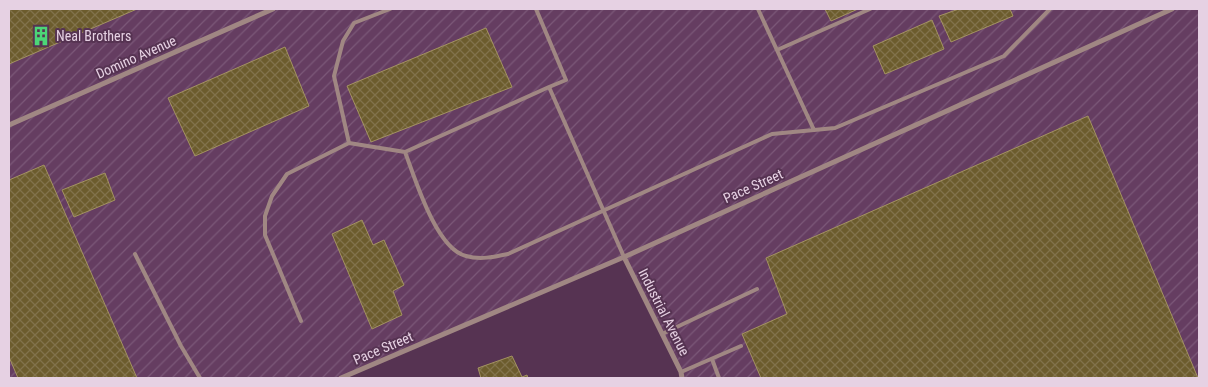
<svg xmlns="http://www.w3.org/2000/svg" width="1208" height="387" font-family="'Roboto Condensed',sans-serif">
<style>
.industrial{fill:url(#industrial-furrows)}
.building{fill:url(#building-cross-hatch);stroke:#a39262}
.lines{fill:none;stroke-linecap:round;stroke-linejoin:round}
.service{stroke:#a08783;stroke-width:4}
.minor{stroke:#a08783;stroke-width:5}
.labels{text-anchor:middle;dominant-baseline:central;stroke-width:4;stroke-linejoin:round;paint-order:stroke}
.poi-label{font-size:14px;fill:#e6d1e3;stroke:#563352;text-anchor:start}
.street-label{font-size:14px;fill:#e6d1e3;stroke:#563352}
</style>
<defs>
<pattern id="industrial-furrows" width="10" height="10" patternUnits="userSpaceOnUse" patternTransform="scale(1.25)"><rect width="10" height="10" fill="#653d61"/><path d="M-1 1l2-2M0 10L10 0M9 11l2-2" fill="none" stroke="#7b5878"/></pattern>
<pattern id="building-cross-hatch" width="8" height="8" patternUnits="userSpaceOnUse" patternTransform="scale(1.25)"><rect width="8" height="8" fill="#6c5c2d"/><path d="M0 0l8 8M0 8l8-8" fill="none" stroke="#81724b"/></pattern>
</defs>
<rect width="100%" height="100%" fill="#563352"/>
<path class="industrial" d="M9 9H1199V378H682L623 257 341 378H9Z"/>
<path class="building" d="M9 9H137L9 64Z
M825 9H858L831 21Z
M959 9H1010L1013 16 951 42 939 16Z
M932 20 944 49 885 74 873 46Z
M486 28 512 87 371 142 347 86Z
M285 47 309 106 195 156 168 98Z
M1088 116 1198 378H761L742 334 787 314 766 258Z
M44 165 137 378H18L9 357V180Z
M105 173 115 200 74 217 62 190Z
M362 220 373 245 384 240 404 285 393 291 402 315 372 329 332 234Z
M512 356 522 377 527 375 528 378H481L478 368Z"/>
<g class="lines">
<path class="service" d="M536 9 566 80 549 87
M758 9 814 130
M777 50 870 9
M349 143 334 76 343 41 354 23 390 9
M405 152C415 178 436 249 466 256 480 260 494 257 508 254L772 134 835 128 1004 56 1050 9
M135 254 181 346 200 378
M301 321 265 235V216L272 196 287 174 349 143 405 152 549 87 624 257
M662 334 757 289
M712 359 719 378
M681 372 741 346"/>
<path class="minor" d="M9 125 273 9
M624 257 681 372 682 378
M341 378 624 257 1172 9"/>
</g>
<defs>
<symbol id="building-bare" viewBox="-9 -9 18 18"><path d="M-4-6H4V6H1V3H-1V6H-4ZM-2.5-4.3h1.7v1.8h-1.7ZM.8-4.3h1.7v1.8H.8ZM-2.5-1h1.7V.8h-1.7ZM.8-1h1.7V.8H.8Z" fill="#4cd677" stroke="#563352" stroke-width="2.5" paint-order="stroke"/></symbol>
</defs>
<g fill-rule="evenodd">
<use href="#building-bare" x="27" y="22" width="28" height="28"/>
</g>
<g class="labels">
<g class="poi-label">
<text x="56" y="36">Neal Brothers</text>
</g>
<g class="street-label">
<text transform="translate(136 57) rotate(-24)">Domino Avenue</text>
<text transform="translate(753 186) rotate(-24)">Pace Street</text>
<text transform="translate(664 312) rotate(63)">Industrial Avenue</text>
<text transform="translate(383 348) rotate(-23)">Pace Street</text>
</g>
</g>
<rect width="1208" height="387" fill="none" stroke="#e6d1e3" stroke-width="20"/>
</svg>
